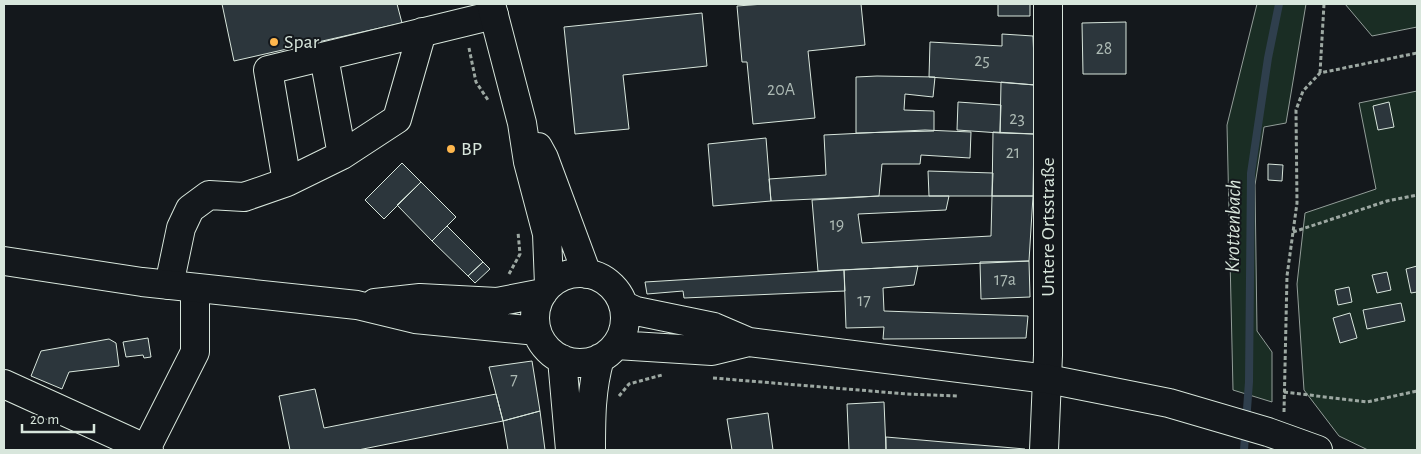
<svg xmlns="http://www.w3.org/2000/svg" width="1421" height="454" font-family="'Alegreya Sans',sans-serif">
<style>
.green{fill:#1a2d24;stroke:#939e99}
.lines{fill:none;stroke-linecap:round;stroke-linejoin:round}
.stream{stroke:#2f3f4d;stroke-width:8}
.building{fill:#2c363c;stroke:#d8e6dc}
.minor-casing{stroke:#d8e6dc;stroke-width:30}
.major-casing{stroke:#d8e6dc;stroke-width:30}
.path{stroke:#9da8a2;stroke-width:3;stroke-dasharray:4 2.5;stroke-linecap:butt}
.minor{stroke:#14181c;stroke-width:28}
.major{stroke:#14181c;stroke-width:28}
.poi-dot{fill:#ffb74d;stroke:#14181c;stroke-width:2}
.labels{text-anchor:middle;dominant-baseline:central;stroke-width:4;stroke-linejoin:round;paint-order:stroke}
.number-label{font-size:18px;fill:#adbab4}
.poi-label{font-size:20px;fill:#d8e6dc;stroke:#14181c;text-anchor:start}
.street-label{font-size:20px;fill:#d8e6dc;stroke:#14181c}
.water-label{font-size:21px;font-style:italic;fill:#d8e6dc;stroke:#14181c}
</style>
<rect width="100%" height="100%" fill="#14181c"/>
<path class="green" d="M1257 4H1306L1286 123 1264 127 1255 185 1257 331 1272 352V402L1233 390 1227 125Z
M1345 4H1417V27L1372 36Z
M1417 91V450H1368L1339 436 1304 390 1297 284 1305 213 1376 189 1359 103Z"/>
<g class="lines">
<path class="stream" d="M1244 450 1249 382 1251 173 1268 58 1279 4"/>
</g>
<path class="building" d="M222 4H397L402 23 234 61Z
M764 4H861L865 45 808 51 815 118 753 124 747 62H742L737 6Z
M998 4H1030V16H998Z
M702 13 707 66 623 75 629 129 575 134 564 27Z
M1126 22V74H1083L1082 23Z
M1002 34 1033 36 1035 85 929 77 930 42 1002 46Z
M877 76 935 77 933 97 905 94 904 110 934 111V131L856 133V77Z
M1001 82 1035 85 1034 134 1000 133Z
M958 102 1001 105 1000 133 957 130Z
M1389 102 1394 127 1378 130 1373 106Z
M925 130 971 132 970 158 921 155 920 164H882L879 196 771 201 769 179 826 175 824 135Z
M993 132 1034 134 1033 196H992Z
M766 138 771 201 713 206 708 144Z
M402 163 421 182 384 219 365 200Z
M1268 164 1283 165 1282 181 1268 180Z
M928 171 993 173 992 196H929Z
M421 182 456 217 432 241 397 205Z
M879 196H949L946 210 858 214 862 243 991 236 992 196H1033L1029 261 818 271 812 200Z
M447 226 483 262 468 276 432 241Z
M1029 261 1030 297 981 299 980 262Z
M483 262 490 269 475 283 468 276Z
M918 266 914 285 883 288 884 311 1028 316 1026 338 883 339 884 327 846 328 844 270Z
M1417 266V292L1411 293 1406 269Z
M844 270 845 291 684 298 683 291 647 294 645 282Z
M1387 272 1391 290 1377 293 1372 275Z
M1349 287 1352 302 1338 305 1335 290Z
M1401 303 1405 321 1367 329 1363 310Z
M1350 313 1357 338 1340 343 1333 318Z
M148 338 151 357 144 358 143 355 126 357 123 342Z
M109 339 116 343 119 366 69 372 62 389 31 376 41 351Z
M532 361 540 411 503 421 489 367Z
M315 389 324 428 496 394 503 421 358 450H290L279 396Z
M884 402 886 450H849L847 404Z
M540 411 545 450H508L503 421Z
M768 413 773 450H732L727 419Z
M886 437 1025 449V450H886Z"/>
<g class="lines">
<defs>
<path id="minor" d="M324 57 342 155
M287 182 268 70 494 15
M169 285 181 228 190 209 209 195 244 197 287 182 342 155 397 119 422 32
M4 384 149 450
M146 449 195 352V288
M1044 450 1048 355V4"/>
<path id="major" d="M491 4 522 123 528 162 547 234 549 285
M538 147 544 158 587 274
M4 261 142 282 357 305 415 319 537 331
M535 318a45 45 0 1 1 90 0a45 45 0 1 1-90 0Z
M375 303 420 298 497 302 543 293
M623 305 636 311 714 327 749 342 1048 379 1169 403 1268 432 1318 450
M616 345 712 351 749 342
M562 359 570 450
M591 450C591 418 591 389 600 358"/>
</defs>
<use href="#minor" class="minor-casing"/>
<use href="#major" class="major-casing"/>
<path class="path" d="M469 48 476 82 488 100
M1320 73 1324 4
M1293 232 1387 201 1417 195
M509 274 520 254 518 232
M713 378 907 394 958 396
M1284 392 1367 402 1417 391
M619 396 629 384 662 375
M1284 412 1287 276 1297 203 1296 110 1303 91 1320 73 1417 53"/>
<use href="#minor" class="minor"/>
<use href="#major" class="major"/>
</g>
<g class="poi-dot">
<circle cx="274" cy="42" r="5"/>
<circle cx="451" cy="149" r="5"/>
</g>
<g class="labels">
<g class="number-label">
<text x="1104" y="49">28</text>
<text x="982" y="61">25</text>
<text x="781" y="90">20A</text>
<text x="1017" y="119">23</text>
<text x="1013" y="153">21</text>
<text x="837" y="225">19</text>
<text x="1005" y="280">17a</text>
<text x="864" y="301">17</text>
<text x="514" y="380">7</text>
</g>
<g class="poi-label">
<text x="284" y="42">Spar</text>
<text x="461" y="149">BP</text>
</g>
<g class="street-label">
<text transform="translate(1048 227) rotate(-90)">Untere Ortsstraße</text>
</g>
<g class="water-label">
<text transform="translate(1233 226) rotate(-89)">Krottenbach</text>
</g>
</g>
<rect width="1421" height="454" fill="none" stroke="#d8e6dc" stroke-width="10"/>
<path d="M22 424v8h72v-8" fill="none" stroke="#d8e6dc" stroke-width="2.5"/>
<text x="30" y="424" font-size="15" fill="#d8e6dc" stroke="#14181c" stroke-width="4" paint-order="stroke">20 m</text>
</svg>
